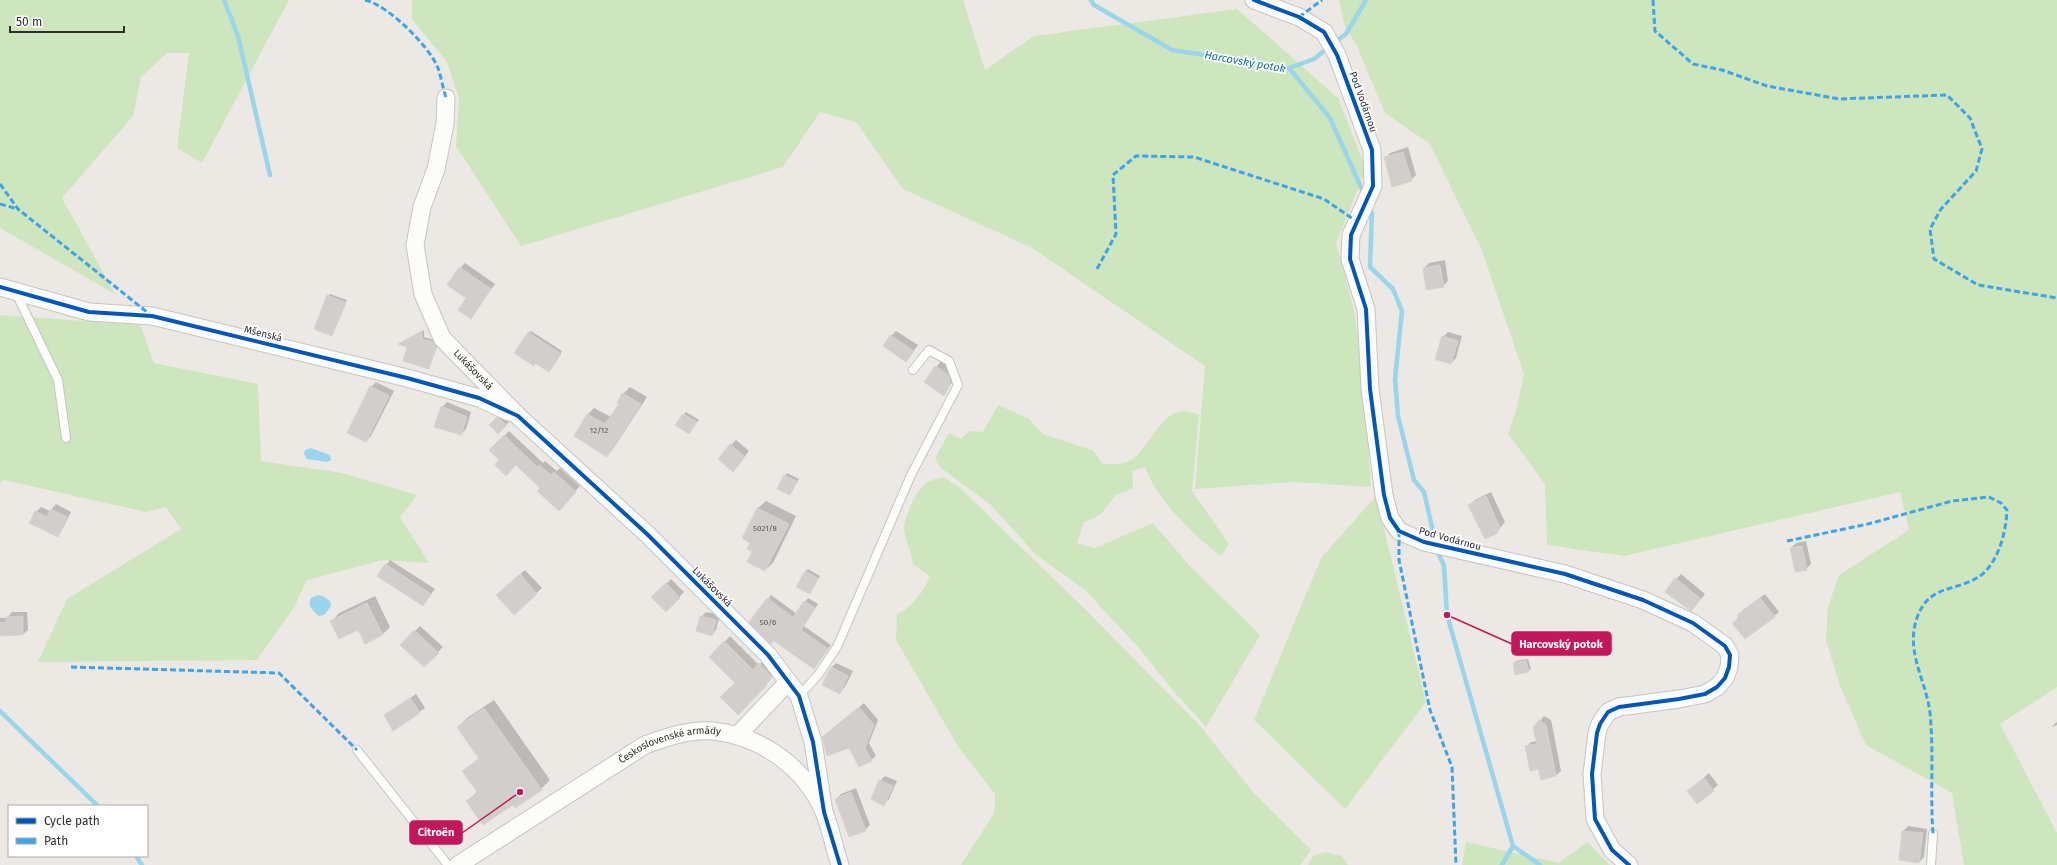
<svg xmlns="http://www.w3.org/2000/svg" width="2057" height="865" font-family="'Fira Sans',sans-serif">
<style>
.green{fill:#cee6be}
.water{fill:#99d6ec}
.shadow{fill:#0003}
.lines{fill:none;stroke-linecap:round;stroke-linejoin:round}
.stream{stroke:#99d6ec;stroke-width:4.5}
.building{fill:#d1cecb;stroke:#d7d4d0}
.lane-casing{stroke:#c5c4c5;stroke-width:10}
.street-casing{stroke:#c5c4c5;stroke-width:19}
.lane{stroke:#fcfcfb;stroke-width:8}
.street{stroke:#fcfcfb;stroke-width:17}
.quiet{stroke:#3ea3eb;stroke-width:3;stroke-dasharray:6 3;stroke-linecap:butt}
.cycleway-casing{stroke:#fff;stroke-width:6}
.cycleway{stroke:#0057b8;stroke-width:4}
.labels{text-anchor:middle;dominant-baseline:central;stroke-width:3.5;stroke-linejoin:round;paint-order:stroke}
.number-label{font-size:8px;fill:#585857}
.street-label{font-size:10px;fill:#2e2e2e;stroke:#fff}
.water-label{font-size:11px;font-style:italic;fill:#0d6fa3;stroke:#fff}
.leader{fill:none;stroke:#c2185b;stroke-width:1.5}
.callout-dot{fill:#c2185b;stroke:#fff;stroke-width:1.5}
.callout{fill:#c2185b;stroke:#c2185b;stroke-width:1.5}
.callout-label{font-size:11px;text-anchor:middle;font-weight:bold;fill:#fff}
</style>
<rect width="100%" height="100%" fill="#ece8e4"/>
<path class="green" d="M0 0H289L202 163 177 148 189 53H167L141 77 133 116 62 198 115 294 0 228Z
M412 0H963L985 70 1034 36 1237 9 1338 98 1366 169 1336 243 1354 310 1363 372 1371 487 1293 482 1195 489 1205 366 1032 248 903 189 856 122 820 112 783 167 521 246 456 146 459 98 447 62 412 19Z
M1339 0H2057V687L2000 724 2057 833V865H1964L1952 793 1866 745 1840 686 1826 640 1828 607 1839 575 1909 530 1900 492 1624 556 1547 545 1545 484 1508 434 1517 407 1524 374 1482 251 1430 144 1385 113 1356 44 1345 27Z
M0 315 140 325 154 363 258 384 261 461 342 473 417 495 400 517 429 563 383 560 307 580 294 607 257 660 38 662 67 599 181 529 166 507 146 512 4 480 0 482Z
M998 405 1029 419 1043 434 1094 451 1102 464C1112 464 1125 465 1133 459 1154 442 1164 398 1199 415L1192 491 1229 544 1221 556C1198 539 1167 509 1153 484 1150 479 1148 473 1145 467L1132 471 1133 488 1116 495 1100 515 1084 522 1077 543 1095 548 1153 523 1189 565 1260 635 1206 727 1175 693 1139 648 1085 590 1035 554 991 505 941 468 935 458 949 433 961 439 970 431 983 432Z
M943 477 958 486 1086 610 1201 727 1253 792 1311 850 1300 865H961L993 815 995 809V794L959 748 896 640 897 614C913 607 924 591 930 576L913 564C912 553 904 538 904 528 904 517 917 490 925 484 930 480 937 478 943 477Z
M1376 496 1426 702 1345 809 1254 720 1321 558Z
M1466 842 1559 863 1587 842 1610 865H1462Z
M1325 852 1342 856 1348 865H1308L1313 856Z"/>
<path class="water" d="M311 448 330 455 331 460 327 462 307 459 304 454 305 450Z
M318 595 323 596 330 601 331 606 324 615 319 616C313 611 307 606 311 598Z"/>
<path class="shadow" d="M1408 147 1416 175 1411 180 1385 158 1390 153Z
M1445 260 1448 281 1443 286 1424 268 1429 263Z
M465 263 495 284 470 318 460 268Z
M330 294 347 300 332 335 328 296Z
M424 330V337L435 340 438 344 429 368 408 346 400 343Z
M531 331 562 351 551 369 529 333Z
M896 331 918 345 906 361 891 336Z
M1448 332 1462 336 1456 358 1451 363 1443 337Z
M941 361 953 370 955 379 943 394 925 382Z
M376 382 394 391 371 436 366 441 371 387Z
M630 387 647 397 613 449 607 455 576 436 588 414 594 408 611 417 620 404 618 403 623 394Z
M447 402 471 412 466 429 461 434 442 407Z
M686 412 699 420 689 433 677 424Z
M500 416 509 422 498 433 491 425Z
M509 431 543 463 545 461 557 471 560 468 580 486 564 504 516 464 501 460 491 450Z
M736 440 749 451 738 465 731 445Z
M787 473 799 479 790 494 778 488Z
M1491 492 1505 522 1497 532 1470 505 1475 500Z
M766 501 796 516 773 563 765 570 753 551 751 542 743 538 758 508Z
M56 504 71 512 62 530 57 535 36 512 41 507 50 511Z
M1806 541 1811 564 1806 569 1791 548 1796 543Z
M390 560 435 589 423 605 386 565Z
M808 569 820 576 810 593 805 571Z
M525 570 542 588 514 613 502 590Z
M1681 574 1705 594 1696 605 1676 579Z
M671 579 684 592 666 611 653 597Z
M1765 594 1779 612 1774 616 1734 623 1743 610Z
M771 595 797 614 808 598 818 604 804 626 831 645 817 664 751 622Z
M375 596 390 627 383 634 332 621 339 613Z
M12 612H27L28 630 23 634 0 635V618H7Z
M706 612 720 615 716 630 712 635 701 617Z
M420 626 443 647 424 666 401 645Z
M730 636 759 665 766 658 777 670 771 676 772 678 738 713 736 683 710 657Z
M1528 659 1531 669 1528 671 1514 664 1516 661Z
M836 663 853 671 845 687 840 692 831 668Z
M416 694 425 708 394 729 385 715Z
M494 700 550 780 541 789 516 807 513 803 467 801 478 791 464 771 480 757 458 727 467 718Z
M864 703 878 720 869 743 876 756 871 760 828 733Z
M1544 716 1551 720 1561 771 1556 775 1542 779 1539 768 1526 747 1531 742 1537 741 1540 721Z
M2057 722V725L2052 727 2054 724Z
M1709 773 1718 785 1698 802 1689 791Z
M885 776 897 781 889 799 884 804 880 781Z
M856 788 870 825 865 830 836 799 841 794Z
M1908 826 1927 829 1924 857 1919 862 1903 831Z"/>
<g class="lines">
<path class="stream" d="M224 0 238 36 270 175
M1091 0 1094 5 1172 50 1289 68 1330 118 1364 194
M1334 43 1346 34 1366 0
M1289 68 1314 59 1329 47
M1372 213 1370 267 1393 289 1402 311 1395 379 1398 416 1414 480 1424 492 1434 536
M1438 552 1444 566 1447 615 1513 846 1540 865
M0 711 98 806
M136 856 142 865
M1502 865 1513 846"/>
</g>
<path class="building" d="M1403 152 1412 181 1392 187 1384 157Z
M1440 265 1444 287 1426 290 1423 268Z
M459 267 491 289 471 319 458 310 466 298 447 285Z
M327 295 346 303 332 336 314 329Z
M422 331V339L433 342 436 346 429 369 403 361 407 347 398 344Z
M528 332 561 354 549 372 535 363 534 366 514 353Z
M890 335 914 351 906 362 883 346Z
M1442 336 1458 341 1451 364 1435 359Z
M935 366 948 375 949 378 950 385 944 396 924 382Z
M370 386 389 396 366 442 347 433Z
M622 393 641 404 607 457 574 436 587 414 605 424 619 404 617 403Z
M441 406 467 417 461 435 434 427Z
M683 414 697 422 689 434 675 425Z
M497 417 507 425 498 434 489 425Z
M504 435 537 467 539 465 551 475 554 472 576 492 559 511 537 491 540 488 516 465 506 476 495 465 499 460 489 450Z
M730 444 745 457 733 472 718 459Z
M784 475 797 481 790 495 777 489Z
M1486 496 1500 528 1497 530 1498 533 1485 539 1468 505Z
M757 508 789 524 765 571 747 562 752 552 747 549 750 543 742 538Z
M51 509 67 517 58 537 29 523 35 511 47 517Z
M1802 546 1807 570 1795 572 1790 548Z
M385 564 431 594 423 606 377 576Z
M805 571 818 578 810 594 796 587Z
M520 574 537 594 514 615 496 595Z
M1675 578 1701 599 1691 611 1665 592Z
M666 583 680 598 666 612 651 597Z
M767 598 793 617 804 601 815 608 801 630 828 649 814 669 774 641 771 644 749 622Z
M1760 598 1775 617 1745 639 1732 623 1739 618 1737 615Z
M367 603 383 635 365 644 358 630 339 639 330 621Z
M23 616V635L0 636V623L6 622V617Z
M700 616 716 620 712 636 696 631Z
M414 630 439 653 424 667 400 645Z
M724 641 753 670 759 663 772 677 766 683 767 685 738 715 720 697 735 683 709 657Z
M1526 661 1529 672 1515 675 1513 663Z
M831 667 848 676 840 694 822 685Z
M410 698 420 713 393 731 384 715Z
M859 707 874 725 865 748 872 761 859 767 849 748 827 756 822 737Z
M484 708 542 790 515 808 513 805 483 825 466 801 478 793 462 771 479 759 457 727Z
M1539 720 1546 725 1556 776 1541 780 1538 769 1530 771 1525 746 1537 744 1533 728Z
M1704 778 1714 791 1697 804 1687 791Z
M879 780 893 786 884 806 871 799Z
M851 792 866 831 849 837 835 799Z
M1902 831 1923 833 1919 863 1899 860Z"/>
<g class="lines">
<defs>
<path id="lane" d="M16 293 58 380 66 438
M799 696 818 675 837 647 911 475 958 385 949 361 929 350 913 370
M357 750 448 865
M1931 865 1933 834"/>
<g id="street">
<path d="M1254 0 1299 17 1324 32 1337 55 1372 150 1373 186 1351 235 1350 259 1366 309 1370 389 1384 495 1390 518 1399 531 1424 542 1565 574 1643 600 1693 623 1725 646 1730 655 1729 667 1725 678 1717 687 1705 694 1679 699 1619 707 1608 712 1600 724 1597 733 1592 774 1595 819 1612 850 1629 865"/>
<path id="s1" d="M446 98 445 124 436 169 422 207 415 245 423 294 442 338 518 416 647 534 768 655 799 696 813 742 824 812"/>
<path d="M0 287 89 312 152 316 407 378 479 398 509 412"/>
<path d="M737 736 788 682"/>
<path id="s2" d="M458 865 645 745C667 737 690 729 713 731 762 736 805 768 824 812 831 829 834 848 840 865"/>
</g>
</defs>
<use href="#lane" class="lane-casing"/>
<use href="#street" class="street-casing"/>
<use href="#lane" class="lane"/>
<use href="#street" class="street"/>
<path class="quiet" d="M365 0C388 5 429 46 438 68 441 77 443 88 446 98
M1653 0 1655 31 1693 64 1722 70 1767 86 1839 99 1947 95 1970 118 1982 149 1976 171 1941 209 1930 229 1934 259 1978 285 2057 298
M1299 17 1322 0
M0 184 18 209 152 316
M0 204 18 209
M1097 269 1116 234 1113 175 1136 156 1194 157 1324 199 1356 221
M1399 531V560L1430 710 1452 767 1456 865
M1787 541 1868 524 1952 501 1989 497 2001 503 2007 510C2006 534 1997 568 1975 579 1953 591 1930 586 1918 615 1904 651 1926 679 1930 713 1934 753 1930 794 1933 834
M71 667 279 673 357 750"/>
<defs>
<path id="cycleway" d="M1254 0 1299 17 1324 32 1337 55 1372 150 1373 186 1351 235 1350 259 1366 309 1370 389 1384 495 1390 518 1399 531 1424 542 1565 574 1643 600 1693 623 1725 646 1730 655 1729 667 1725 678 1717 687 1705 694 1679 699 1619 707 1608 712 1600 724 1597 733 1592 774 1595 819 1612 850 1629 865
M0 287 89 312 152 316 407 378 479 398 518 416 647 534 768 655 799 696 813 742 824 812 840 865"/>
</defs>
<use href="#cycleway" class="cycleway-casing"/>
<use href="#cycleway" class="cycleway"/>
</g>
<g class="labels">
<g class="number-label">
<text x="599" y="430">12/12</text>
<text x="765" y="528">5021/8</text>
<text x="768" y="622">50/6</text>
</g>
<g class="street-label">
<text transform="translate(1363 102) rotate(70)">Pod Vodárnou</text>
<text transform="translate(263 334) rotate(14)">Mšenská</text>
<text stroke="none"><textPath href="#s1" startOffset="293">Lukášovská</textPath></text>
<text transform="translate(1450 539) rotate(15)">Pod Vodárnou</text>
<text transform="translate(712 587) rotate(45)">Lukášovská</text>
<text stroke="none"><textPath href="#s2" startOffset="246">Československé armády</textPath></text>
</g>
<g class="water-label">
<text transform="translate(1245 62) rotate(10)">Harcovský potok</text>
</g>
</g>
<path class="leader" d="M1447 615L1512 644M520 792L462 833"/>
<g class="callout-dot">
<circle cx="1447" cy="615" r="4"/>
<circle cx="520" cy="792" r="4"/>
</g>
<g class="callout">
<rect x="1512" y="632" width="99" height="23" rx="4"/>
<rect x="410" y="821" width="52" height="23" rx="4"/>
</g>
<g class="callout-label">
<text x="1561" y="648">Harcovský potok</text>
<text x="436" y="836">Citroën</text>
</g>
<rect x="8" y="805" width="140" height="52" fill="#ffffff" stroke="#ababab"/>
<rect x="16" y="818" width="20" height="6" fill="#0057b8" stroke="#ababab"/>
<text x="44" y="825" font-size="12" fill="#2e2e2e">Cycle path</text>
<rect x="16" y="838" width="20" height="6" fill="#3ea3eb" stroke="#ababab"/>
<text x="44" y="845" font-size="12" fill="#2e2e2e">Path</text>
<path d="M10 26v6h114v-6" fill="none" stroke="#2e2e2e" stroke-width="2"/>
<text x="16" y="26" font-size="12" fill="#2e2e2e" stroke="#ffffff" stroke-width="3" paint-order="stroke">50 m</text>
</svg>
